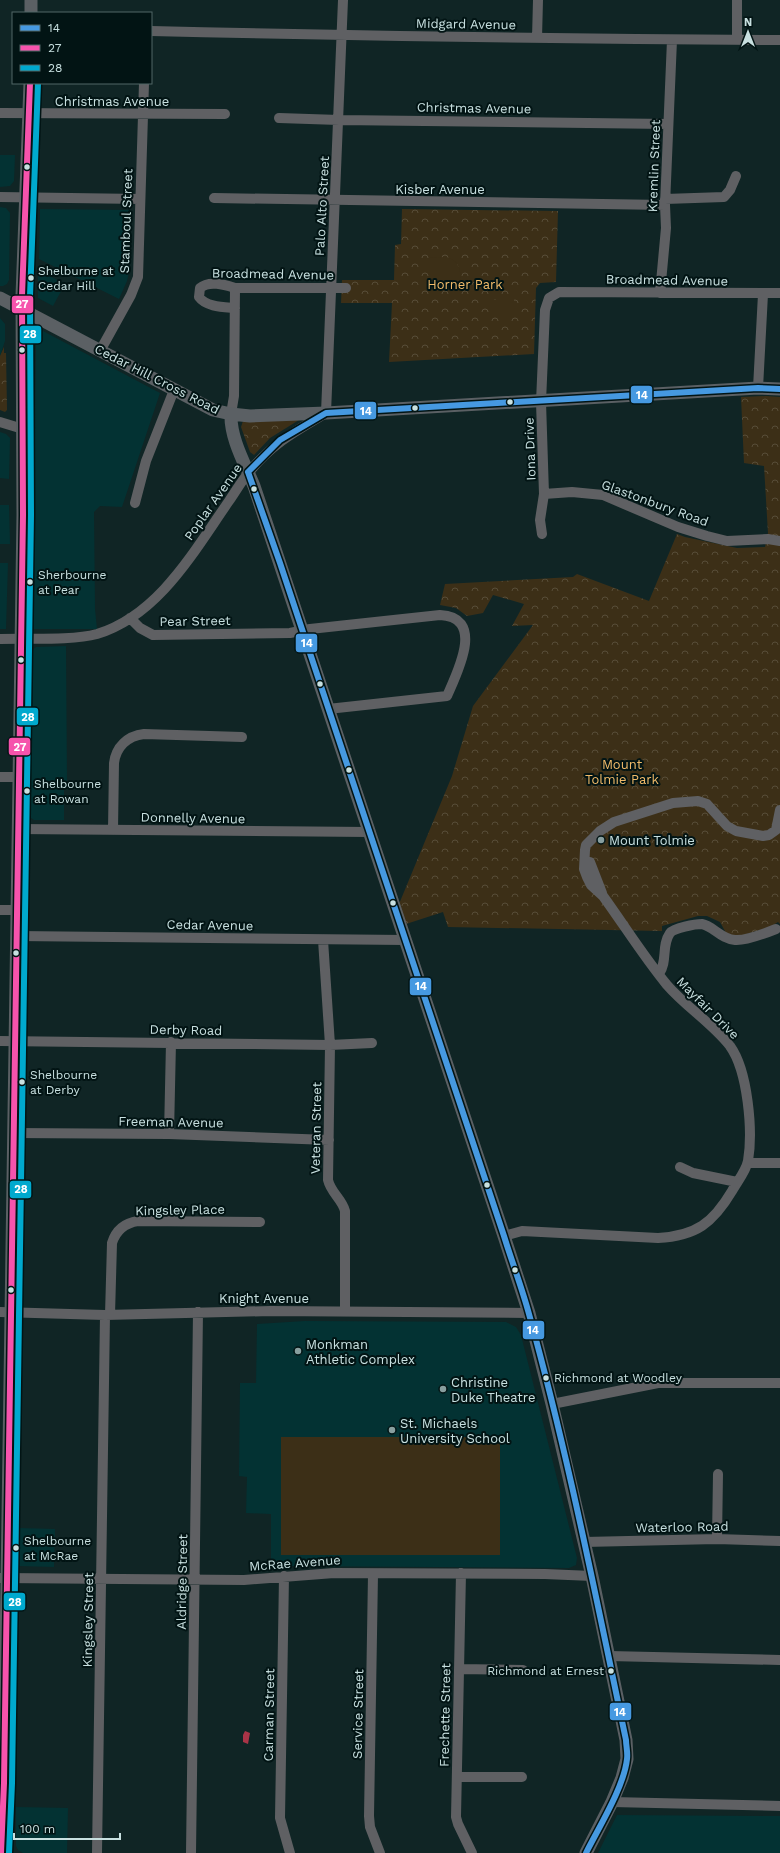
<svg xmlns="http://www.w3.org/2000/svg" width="780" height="1853" font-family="'Work Sans',sans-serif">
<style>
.built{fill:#033233}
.park{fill:url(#park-crowns)}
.pitch{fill:#3c2f17}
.water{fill:#a93447}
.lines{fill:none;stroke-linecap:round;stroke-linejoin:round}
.minor{stroke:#5f6063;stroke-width:10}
.major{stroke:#5b6064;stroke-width:13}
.bus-1-casing{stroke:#021414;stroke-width:9}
.bus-2-casing{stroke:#021414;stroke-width:9}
.bus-3-casing{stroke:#021414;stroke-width:9}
.bus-1{stroke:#4699e1;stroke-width:6}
.bus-2{stroke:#f653ac;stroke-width:6}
.bus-3{stroke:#00a9ce;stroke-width:6}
.bus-dot{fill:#c8e0e0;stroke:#021414;stroke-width:1.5}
.poi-dot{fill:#889f9f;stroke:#021414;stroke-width:1.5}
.labels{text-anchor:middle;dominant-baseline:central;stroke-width:4;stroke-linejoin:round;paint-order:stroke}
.bus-label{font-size:12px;fill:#c8e0e0;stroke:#021414;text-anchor:start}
.street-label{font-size:13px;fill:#c8e0e0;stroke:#021414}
.park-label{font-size:13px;fill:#f1bb6a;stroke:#021414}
.poi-label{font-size:13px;fill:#c8e0e0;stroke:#021414;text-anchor:start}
.line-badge{stroke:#021414;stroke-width:1.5}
.badge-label{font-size:11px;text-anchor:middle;font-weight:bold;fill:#fff}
</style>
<defs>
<pattern id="park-crowns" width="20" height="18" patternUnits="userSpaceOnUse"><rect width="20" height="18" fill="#3c2f17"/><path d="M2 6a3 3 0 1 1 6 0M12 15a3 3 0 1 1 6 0" fill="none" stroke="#574d38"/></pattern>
</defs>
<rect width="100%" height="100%" fill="#102525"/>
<path class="built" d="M0 155H15L14 181 10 186 0 187Z
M0 207 6 208 10 213 9 280 7 284 3 286H0Z
M40 209 130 210 129 272 127 281 119 299 39 259Z
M38 270 65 284 53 306 38 298Z
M0 318 5 324V341L0 356Z
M43 331 160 393 122 507 100 506 94 512 95 609 97 629H33L36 342 37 334Z
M0 432 6 434 10 438 9 479 0 478Z
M0 505H9L10 544H0Z
M0 563H8L6 629H0Z
M66 646 67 782 64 783V820H34L31 818 30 814 31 651 36 647Z
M305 1321 506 1322 516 1327 521 1335 577 1558 576 1565 569 1568 282 1566 271 1570V1514L246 1513 247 1477 239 1476 240 1383H256L257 1324Z
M19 1528 55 1529 54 1567 18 1566Z
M16 1807 68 1808 67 1853H23L18 1850 16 1846Z
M617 1815 780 1816V1853H598Z"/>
<path class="park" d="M402 209 558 211 556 282 540 283 536 288 534 354 389 362 392 303H341L342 280H394L395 245 401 244Z
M4 347V353H6L7 410 5 412 0 410V356Z
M766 396 780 397V924L778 922 770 927 737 937 726 933 720 922 707 916H698L662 926V931L448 927 443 912 406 924 399 904 452 776 473 706 533 625 512 626 524 604 493 595 483 613 467 616 456 608 440 605 445 584 573 577 577 574 649 601 677 534 685 537 737 548 765 547 768 533 764 466 744 463 741 397Z
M299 420 270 438 254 455 250 452 241 427 243 421Z"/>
<path class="pitch" d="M445 257C462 260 461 275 461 289L435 288 429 284V258Z
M490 300H514V315H490Z
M281 1437H500V1555H281Z"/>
<path class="water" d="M245 1731 250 1733 248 1744 243 1742V1735Z"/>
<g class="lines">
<path class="minor" d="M151 31C361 36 570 39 780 40
M537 38 538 0
M737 40V0
M0 113 225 114
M279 118 339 120 668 124
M0 197 140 199
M214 198 665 205
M665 199 724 197 730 190 736 176
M660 293 666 228 665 205 672 40
M235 308C224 307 206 307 199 297L200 288C209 280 225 285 235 288H346
M100 351 131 295 138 277 144 83
M758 388 763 294
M231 414 234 396 235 288
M0 422 23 429
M544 494 572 492 603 495 678 527 707 536 727 541 768 539 780 541
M135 503 146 461 174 390
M542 534 540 520 544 494 541 402 545 310 549 298 559 292 780 293
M130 618 140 628 153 635 290 633 310 629 440 615C486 617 457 673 447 696L328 709
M0 639C27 638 72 641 97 634 159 615 194 551 229 501 236 491 242 480 250 471 273 443 296 431 326 413L343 0
M0 777H18
M17 829 369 832
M113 830 114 763C116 747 127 736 144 734L242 737
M590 862 602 893
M0 910H16
M16 936 405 940
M323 940 330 1045 328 1180C331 1193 342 1199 345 1211V1312
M659 974C668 961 661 946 670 933 674 928 695 924 702 924 713 926 721 939 735 940 745 941 766 933 776 929
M0 1041 330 1045 372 1043
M13 1133 169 1134 329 1140
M169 1134 171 1042
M748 1163H780
M680 1167 693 1173 737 1182
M504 1236 522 1231 658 1238C696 1236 713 1223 732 1191 737 1182 746 1171 748 1161 753 1131 748 1071 730 1046 712 1023 686 1007 667 985 644 957 624 925 603 896L591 885 587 877 584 869 585 850 586 845 600 831 614 822 673 803 698 801 707 804 727 826 736 831 763 836 769 835 776 830 780 810
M0 1312 105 1315 270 1311 529 1313
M110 1315 112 1243C116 1230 125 1223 138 1221L260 1222
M552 1404 658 1383H780
M717 1539 718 1474
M584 1542 717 1539 780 1541
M461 1573 456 1817 458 1824 472 1853
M373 1574 369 1816 370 1827 380 1853
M284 1576 280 1818 290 1853
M0 1578 244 1580 334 1573 545 1574 592 1576
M609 1656 780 1660
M459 1669 523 1670
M457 1777H522
M612 1802 780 1806
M97 1853 105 1315
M191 1853 198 1312"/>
<path class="major" d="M31 13V0
M0 298 213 410 231 414 250 416 326 413 758 388 780 389
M231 414C230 438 245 464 254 486L504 1236 529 1313 552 1404 592 1576 626 1740 627 1759 622 1778 612 1802 586 1853
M1 1853 4 1783 23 515 22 296 30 83"/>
<defs>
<path id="bus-1" d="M248 472 280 563 504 1236C512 1262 522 1288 529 1314 568 1454 596 1598 626 1740 626 1746 628 1753 627 1759 624 1787 599 1827 586 1853
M248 472 280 440 326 413 758 388 780 389"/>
<path id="bus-2" d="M1 1853 4 1783 23 515 22 296 30 83"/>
<path id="bus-3" d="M9 1853 12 1783 31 515 30 296 38 83"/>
</defs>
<use href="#bus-1" class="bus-1-casing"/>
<use href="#bus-2" class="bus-2-casing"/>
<use href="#bus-3" class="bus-3-casing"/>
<use href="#bus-1" class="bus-1"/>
<use href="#bus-2" class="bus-2"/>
<use href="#bus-3" class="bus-3"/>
</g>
<g class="bus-dot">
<circle cx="27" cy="167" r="3.5"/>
<circle cx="31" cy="278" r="3.5"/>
<circle cx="22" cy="350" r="3.5"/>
<circle cx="510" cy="402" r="3.5"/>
<circle cx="415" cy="408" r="3.5"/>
<circle cx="254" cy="489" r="3.5"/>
<circle cx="30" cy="582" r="3.5"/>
<circle cx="21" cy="660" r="3.5"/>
<circle cx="320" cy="684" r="3.5"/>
<circle cx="349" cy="770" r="3.5"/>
<circle cx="27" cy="791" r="3.5"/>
<circle cx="393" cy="903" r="3.5"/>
<circle cx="16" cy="953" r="3.5"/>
<circle cx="22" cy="1082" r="3.5"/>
<circle cx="487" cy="1185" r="3.5"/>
<circle cx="515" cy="1270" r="3.5"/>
<circle cx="11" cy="1290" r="3.5"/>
<circle cx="546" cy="1378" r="3.5"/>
<circle cx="16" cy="1548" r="3.5"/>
<circle cx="611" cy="1671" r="3.5"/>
</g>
<g class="poi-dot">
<circle cx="601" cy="840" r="4"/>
<circle cx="298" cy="1351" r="4"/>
<circle cx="443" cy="1389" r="4"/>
<circle cx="392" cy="1430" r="4"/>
</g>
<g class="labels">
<g class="bus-label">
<text x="38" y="271">Shelburne at<tspan x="38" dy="15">Cedar Hill</tspan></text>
<text x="38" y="575">Sherbourne<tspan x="38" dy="15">at Pear</tspan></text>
<text x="34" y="784">Shelbourne<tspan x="34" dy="15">at Rowan</tspan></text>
<text x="30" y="1075">Shelbourne<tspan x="30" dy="15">at Derby</tspan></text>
<text x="554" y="1378">Richmond at Woodley</text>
<text x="24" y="1541">Shelbourne<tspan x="24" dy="15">at McRae</tspan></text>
<text x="604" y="1671" text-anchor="end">Richmond at Ernest</text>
</g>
<g class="street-label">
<text transform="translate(466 24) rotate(1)">Midgard Avenue</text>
<text x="112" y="101">Christmas Avenue</text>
<text transform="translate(474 108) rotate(1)">Christmas Avenue</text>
<text transform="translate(654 166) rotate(-88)">Kremlin Street</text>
<text x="440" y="189">Kisber Avenue</text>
<text transform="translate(322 206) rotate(-87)">Palo Alto Street</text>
<text transform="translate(126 221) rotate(-88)">Stamboul Street</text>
<text transform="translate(273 274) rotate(1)">Broadmead Avenue</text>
<text transform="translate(667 280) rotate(1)">Broadmead Avenue</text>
<text transform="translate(157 379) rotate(27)">Cedar Hill Cross Road</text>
<text transform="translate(530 449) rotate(-92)">Iona Drive</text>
<text transform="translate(213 502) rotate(-55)">Poplar Avenue</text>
<text transform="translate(655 503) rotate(20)">Glastonbury Road</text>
<text transform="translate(195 621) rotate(-1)">Pear Street</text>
<text transform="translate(193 818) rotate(1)">Donnelly Avenue</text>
<text transform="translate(210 925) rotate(1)">Cedar Avenue</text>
<text transform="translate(708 1008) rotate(45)">Mayfair Drive</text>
<text transform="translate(186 1030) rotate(1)">Derby Road</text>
<text transform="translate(171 1122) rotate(1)">Freeman Avenue</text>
<text transform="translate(316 1128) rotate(-89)">Veteran Street</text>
<text transform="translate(180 1210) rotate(-1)">Kingsley Place</text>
<text x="264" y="1298">Knight Avenue</text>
<text transform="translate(682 1527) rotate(-1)">Waterloo Road</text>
<text transform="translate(295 1563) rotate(-4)">McRae Avenue</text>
<text transform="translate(182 1582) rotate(-89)">Aldridge Street</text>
<text transform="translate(88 1620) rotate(-89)">Kingsley Street</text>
<text transform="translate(358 1714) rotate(-89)">Service Street</text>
<text transform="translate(269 1715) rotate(-89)">Carman Street</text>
<text transform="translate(445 1715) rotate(-89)">Frechette Street</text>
</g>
<g class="park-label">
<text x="465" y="284">Horner Park</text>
<text x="622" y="764">Mount<tspan x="622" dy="15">Tolmie Park</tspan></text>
</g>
<g class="poi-label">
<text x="609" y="840">Mount Tolmie</text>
<text x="306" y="1344">Monkman<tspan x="306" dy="15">Athletic Complex</tspan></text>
<text x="451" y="1382">Christine<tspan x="451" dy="15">Duke Theatre</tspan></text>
<text x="400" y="1423">St. Michaels<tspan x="400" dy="15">University School</tspan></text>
</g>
</g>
<g class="line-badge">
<rect x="11" y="295" width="23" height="19" rx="4" fill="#f653ac"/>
<rect x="19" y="325" width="23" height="19" rx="4" fill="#00a9ce"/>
<rect x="630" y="385" width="23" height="19" rx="4" fill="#4699e1"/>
<rect x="354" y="401" width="23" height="19" rx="4" fill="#4699e1"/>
<rect x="295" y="633" width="23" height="20" rx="4" fill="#4699e1"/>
<rect x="16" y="707" width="23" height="19" rx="4" fill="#00a9ce"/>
<rect x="8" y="737" width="23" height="19" rx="4" fill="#f653ac"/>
<rect x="409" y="977" width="23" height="19" rx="4" fill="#4699e1"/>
<rect x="9" y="1180" width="23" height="19" rx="4" fill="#00a9ce"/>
<rect x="522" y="1320" width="23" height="20" rx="4" fill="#4699e1"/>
<rect x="3" y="1592" width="23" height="19" rx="4" fill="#00a9ce"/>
<rect x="609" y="1702" width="23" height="19" rx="4" fill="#4699e1"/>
</g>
<g class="badge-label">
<text x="22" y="308">27</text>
<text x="30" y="338">28</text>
<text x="642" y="399">14</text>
<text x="366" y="415">14</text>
<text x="307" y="647">14</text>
<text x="28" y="721">28</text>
<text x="20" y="751">27</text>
<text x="421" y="990">14</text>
<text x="21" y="1193">28</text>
<text x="533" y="1334">14</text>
<text x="15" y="1606">28</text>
<text x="620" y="1716">14</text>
</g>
<rect x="12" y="12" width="140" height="72" fill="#021414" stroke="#516666"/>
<rect x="20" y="25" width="20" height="6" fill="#4699e1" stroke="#516666"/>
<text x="48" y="32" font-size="12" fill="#c8e0e0">14</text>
<rect x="20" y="45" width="20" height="6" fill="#f653ac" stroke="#516666"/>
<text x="48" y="52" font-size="12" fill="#c8e0e0">27</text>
<rect x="20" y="65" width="20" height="6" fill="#00a9ce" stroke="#516666"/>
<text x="48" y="72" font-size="12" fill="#c8e0e0">28</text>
<g transform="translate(748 32)" stroke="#021414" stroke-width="3" paint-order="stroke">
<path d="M0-3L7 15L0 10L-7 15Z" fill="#c8e0e0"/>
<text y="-6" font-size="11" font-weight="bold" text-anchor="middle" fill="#c8e0e0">N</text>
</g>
<path d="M14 1833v6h106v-6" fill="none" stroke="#c8e0e0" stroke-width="2"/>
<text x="20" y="1833" font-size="12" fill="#c8e0e0" stroke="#021414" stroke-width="3" paint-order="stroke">100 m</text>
</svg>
